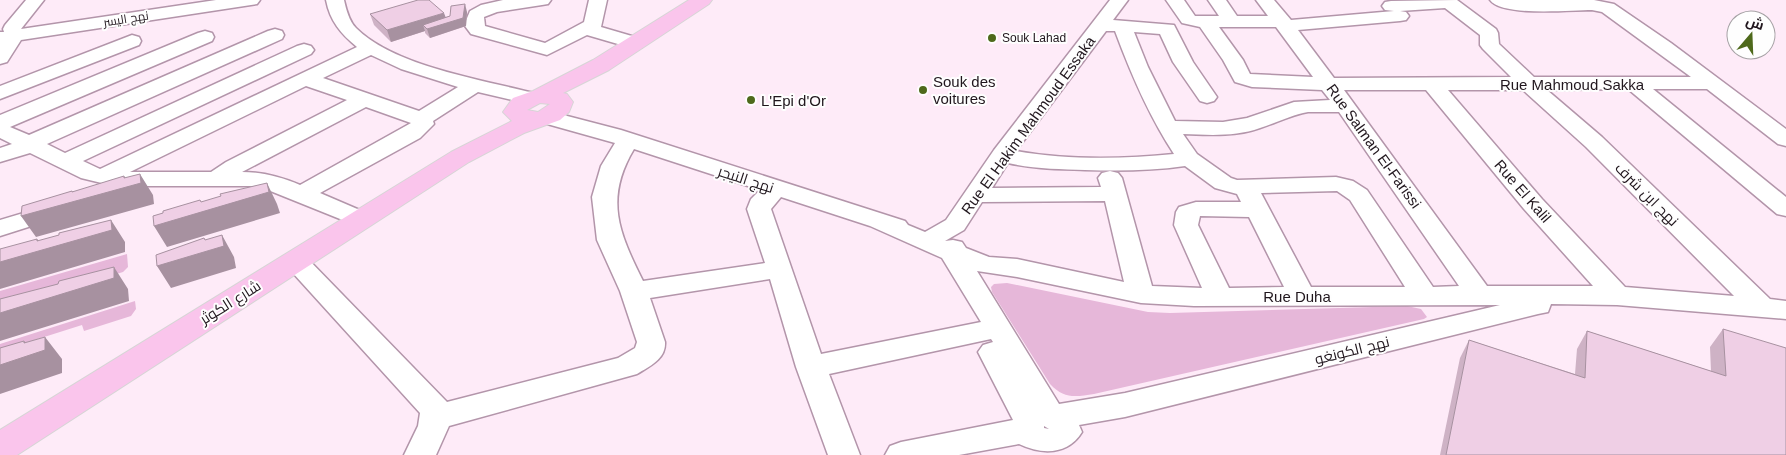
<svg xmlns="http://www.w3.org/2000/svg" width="1786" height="455" font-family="Arial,Cairo,sans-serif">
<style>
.green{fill:#e6b7d9}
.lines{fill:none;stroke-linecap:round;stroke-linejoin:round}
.minor-casing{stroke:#b395aa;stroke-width:3}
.major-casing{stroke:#d7d5d6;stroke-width:2}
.minor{fill:#fff;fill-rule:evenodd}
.major{fill:#fac5ec;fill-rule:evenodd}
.wall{fill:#ceb2c5}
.shaded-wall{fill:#a791a0}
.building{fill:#efcfe5;stroke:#a791a0}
.poi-dot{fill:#4e691b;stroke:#fefefe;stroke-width:2}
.labels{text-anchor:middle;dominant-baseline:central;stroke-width:4;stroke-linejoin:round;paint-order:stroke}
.far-street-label{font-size:12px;fill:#20161d;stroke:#fefefe}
.far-poi-label{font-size:12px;fill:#20161d;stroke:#fefefe;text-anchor:start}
.poi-label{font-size:15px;fill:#20161d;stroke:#fefefe;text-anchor:start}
.street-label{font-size:15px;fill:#20161d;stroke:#fefefe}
</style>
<rect width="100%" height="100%" fill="#feebf8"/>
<path class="green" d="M127 254 128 267 123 272 26 302H0V291Z
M1007 283 1148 312 1170 313 1407 306 1421 309 1427 317 1424 319 1094 394C1075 397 1064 399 1050 384L992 292 991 287 994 284Z
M135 301 136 309 131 316 84 331 82 325 0 351V344Z"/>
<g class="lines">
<defs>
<path id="minor" d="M26 0H44L21 29 216 0H260L257 4 251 5 21 40 7 62 0 64V32H4L3 29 5 25Z
M326 0H344C346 9 349 21 356 28 395 67 485 80 537 94L540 98 537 102 530 104 478 92 433 121 434 124 420 138 320 193 369 214 372 219 369 224 360 227 258 186H114L81 178 30 153 0 162V148L12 144 0 138V115L198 33 205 31 212 33 214 37 212 41 10 127 29 135 268 31 275 29 282 31 284 35 282 39 47 144 65 153 297 46 304 44 311 46 314 50 311 54 83 161 100 169 357 47C341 34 330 21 326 0ZM371 55 401 69 458 87 419 111 323 78ZM306 86 347 100 226 162 211 172H130ZM366 107 411 123 300 185C281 177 263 172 242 172Z
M503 0H551L548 4 542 5 497 12 484 17 485 26 545 43 584 22 589 0H607L601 27 642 39 644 43 642 47 635 49 587 35 547 55 471 34 465 26V23L470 11 481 5Z
M1110 0H1128L1113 20 1174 25 1193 62 1217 97 1214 101 1207 103 1200 101 1173 62 1160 34 1134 32 1148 67 1175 121 1223 122 1247 118 1294 102 1330 100 1322 90 1252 87 1235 82 1223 60 1200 27 1182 23 1166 0H1184L1195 16H1219L1208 0H1226L1237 16H1268L1256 0H1274L1291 20 1394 11 1385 10 1382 6 1385 2 1391 1 1457 0 1496 29 1498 33 1499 44 1534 77H1691L1602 12 1592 10C1571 10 1502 17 1490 0H1594L1614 4 1671 43 1786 129V146L1778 144 1707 89H1653L1786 197V216L1777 214 1628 89 1547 90 1602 137 1770 299 1786 301V319L1617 305 1551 304 1548 312 1538 314 1125 417 1079 425 1082 432C1068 455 1042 455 1019 444L959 455H885L890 446 901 442 1013 420 978 352 983 345 993 342 991 339 829 374 860 455H828L796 367 770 279 650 298 665 342C666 359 650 366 637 374L449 426 436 455H404L418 426 420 413 282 261 286 255 295 253 304 255 447 402 618 358 635 348 637 342 620 291 597 240 592 197 601 166 615 143 540 122 537 117 540 112 548 111 621 130 905 221 908 225 925 232 946 220 994 150ZM1445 8 1480 35V45L1483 49 1511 77 1334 78 1298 30 1400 21 1406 20 1409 16 1406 12 1400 11ZM1219 27H1276L1313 77 1250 74 1243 60ZM1106 31H1115C1131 74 1149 116 1174 154 1125 159 1066 160 1016 151ZM1344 90H1426L1524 209 1593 286H1487ZM1448 90H1523L1586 147 1734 296 1625 287 1542 199ZM1308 112H1339L1459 286 1433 287 1367 190 1353 181 1336 177 1237 180 1231 178 1197 154 1183 134C1209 135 1235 137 1260 128 1276 123 1291 115 1308 112ZM634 149 760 190 751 199 747 209 765 263 643 281C619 233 604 199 634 149ZM1008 163C1033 169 1059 169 1085 170 1118 171 1151 171 1185 166L1215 188 1237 194 1241 202H1196L1179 207 1176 212 1174 225 1202 288 1152 286 1122 178 1118 173 1110 171 1102 173 1098 178 1101 187 992 188ZM1337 191 1350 200 1405 287H1311L1261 193ZM781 197 870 226 942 258 981 322 821 354 771 209ZM1105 201 1124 282 1017 259 989 257 966 248 962 242 953 240 945 241 964 230 982 202ZM1200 216 1249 217 1284 287 1229 288 1198 225ZM977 271 1017 277 1141 303 1194 306 1500 305 1125 393 1059 404ZM1044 426 1049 429 1044 428Z
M132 35 139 37 141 41 139 45 0 99V86Z
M57 203 66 205 69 210 66 215 0 236V220Z"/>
<path id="major" d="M689 0H712L709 4 609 70 563 93 567 94 573 102 569 112 560 120 524 133 469 162 17 455H0V430L451 152 512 121 503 112 513 98 533 91 593 60ZM540 103 550 104 538 112 527 110Z"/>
</defs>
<use href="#minor" class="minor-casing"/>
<use href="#major" class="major-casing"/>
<use href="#minor" class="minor"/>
<use href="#major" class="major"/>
</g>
<path class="wall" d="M467 12 466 26 430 38 425 33V31L391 42 374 25 370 14 446 17Z
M1723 329 1786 455H1440L1460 358 1469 340 1575 374 1577 349 1587 331 1711 371 1710 347Z"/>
<path class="shaded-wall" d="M465 4 467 12 466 26 430 38 427 29 423 25 425 31 391 42 387 30 444 13 448 23Z
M140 174 153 195 154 204 36 237 21 216 72 192V191L78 200 124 178V176L130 186Z
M267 183 277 204 280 213 167 247 154 226 201 202 200 200 206 210Z
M111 220 125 242V252L0 289V262L37 239 44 249Z
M222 235 234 257 236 268 171 288 157 266 205 240 204 238 211 250Z
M114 267 128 289 129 301 0 341V313Z
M45 337 62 359V373L0 394V365L24 341 34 353Z"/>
<path class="building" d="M418 0H429L444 13 387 30 370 14Z
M465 4 463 18 427 29 423 25 450 16 451 6Z
M140 174 141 183 21 216 22 206 72 191V192L124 176V178Z
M267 183 269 192 154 226 153 216 163 213V211L200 200 201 202 221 196 220 194Z
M111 220 112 230 0 262V249L37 239V241L59 235V233Z
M222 235 224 246 157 266 156 255 204 238 205 240Z
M114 267V278L0 313V299L58 284 59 281Z
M1723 329 1786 348V455H1446L1469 340 1585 378 1587 331 1726 376Z
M45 337V350L0 365V348L24 341V343Z"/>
<g class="poi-dot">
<circle cx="992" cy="38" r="5"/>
<circle cx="923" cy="90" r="5"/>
<circle cx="751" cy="100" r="5"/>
</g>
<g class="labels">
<g class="far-street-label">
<text transform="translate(126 19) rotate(-9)">نهج اليسر</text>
</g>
<g class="far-poi-label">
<text x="1002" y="38">Souk Lahad</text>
</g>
<g class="poi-label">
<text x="933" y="81">Souk des<tspan x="933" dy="17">voitures</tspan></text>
<text x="761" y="100">L'Epi d'Or</text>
</g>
<g class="street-label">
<text x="1572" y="84">Rue Mahmoud Sakka</text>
<text transform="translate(1028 125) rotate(-54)">Rue El Hakim Mahmoud Essaka</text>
<text transform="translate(1374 146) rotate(54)">Rue Salman El-Farissi</text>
<text transform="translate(746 179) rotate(18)">نهج النيجر</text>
<text transform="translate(1523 191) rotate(49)">Rue El Kalil</text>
<text transform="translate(1647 194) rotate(45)">نهج ابن شرف</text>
<text x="1297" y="296">Rue Duha</text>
<text transform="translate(230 302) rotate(-32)">شارع الكوثر</text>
<text transform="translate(1352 350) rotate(-14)">نهج الكونغو</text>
</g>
</g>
<g transform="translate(1751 35) rotate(19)"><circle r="24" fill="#fefefe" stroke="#a5a1a4"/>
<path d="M0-4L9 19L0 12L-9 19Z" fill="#4e691b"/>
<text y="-8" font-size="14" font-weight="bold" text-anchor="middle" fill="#20161d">ش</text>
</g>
</svg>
